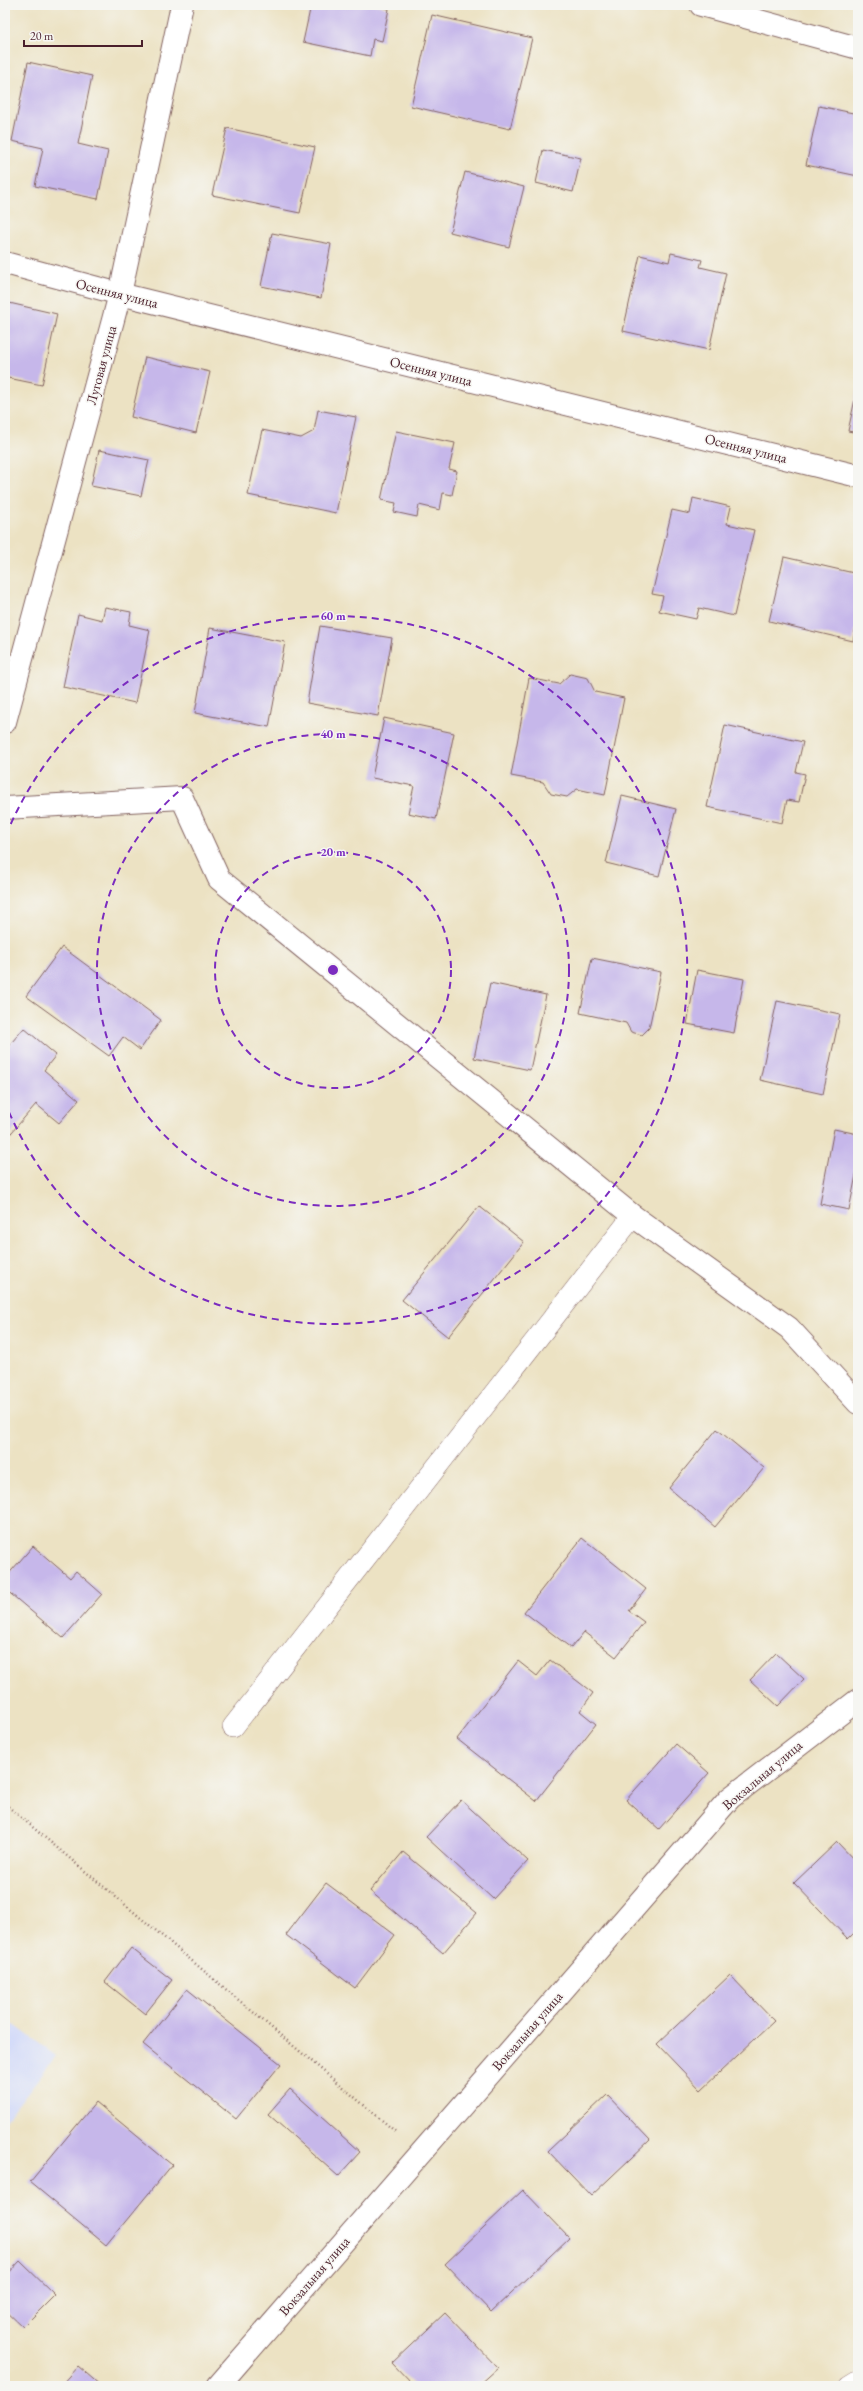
<svg xmlns="http://www.w3.org/2000/svg" width="863" height="2391" font-family="'EB Garamond',serif">
<style>
.built{fill:#d1d9f9}
.building{fill:#c6b7ea}
.lines{fill:none;stroke-linecap:round;stroke-linejoin:round}
.service-casing{stroke:#836360;stroke-width:22}
.minor-casing{stroke:#836360;stroke-width:24}
.path{stroke:#836360;stroke-width:2.5;stroke-dasharray:1 3;stroke-linecap:butt}
.service{stroke:#fff;stroke-width:21}
.minor{stroke:#fff;stroke-width:22}
.ring{fill:none;stroke:#7b2cbf;stroke-width:2;stroke-dasharray:7 5}
.labels{text-anchor:middle;dominant-baseline:central;stroke-width:3;stroke-linejoin:round;paint-order:stroke}
.street-label{font-size:14px;fill:#4a1f2b;stroke:#f6f6f2}
.centre{fill:#7b2cbf;stroke:#f6f6f2;stroke-width:2}
.ring-label{font-size:12px;text-anchor:middle;font-weight:bold;fill:#7b2cbf;stroke:#f6f6f2;stroke-width:3;stroke-linejoin:round;paint-order:stroke}
</style>
<rect width="100%" height="100%" fill="#f6f6f2"/>
<filter id="ink" filterUnits="userSpaceOnUse"><feTurbulence type="fractalNoise" baseFrequency=".025" numOctaves="2"/><feDisplacementMap in="SourceGraphic" scale="8" xChannelSelector="R" yChannelSelector="G"/><feConvolveMatrix kernelMatrix="1 2 1 2 8 2 1 2 1" color-interpolation-filters="sRGB"/></filter>
<filter id="wash" filterUnits="userSpaceOnUse"><feTurbulence type="fractalNoise" baseFrequency=".012" numOctaves="4" result="noise"/><feDisplacementMap in="SourceGraphic" scale="16" xChannelSelector="R" yChannelSelector="G"/><feGaussianBlur stdDeviation="0.9" result="paint"/><feColorMatrix in="noise" values="0 0 0 0 0 0 0 0 0 0 0 0 0 0 0 0 0 1.4 0 .05"/><feComposite in="paint" operator="in"/></filter>
<g filter="url(#wash)">
<rect width="100%" height="100%" fill="#ece2c3"/>
<path class="built" d="M5 2018 56 2056 5 2121Z"/>
<g id="blocks">
<path class="building" d="M311 5H379L389 9 382 41 373 39 370 56 303 42Z
M432 15 532 38 510 129 411 106Z
M28 62 92 76 78 144 108 151 98 199 35 186 43 148 12 141Z
M819 106 858 114V176L806 165Z
M227 128 315 147 300 213 212 195Z
M543 150 581 158 573 192 536 183Z
M465 172 524 187 509 247 450 232Z
M272 233 331 244 321 298 261 286Z
M671 253 702 260 700 267 726 273 709 350 623 331 640 255 669 262Z
M5 302 57 314 42 385 8 378 5 390Z
M145 357 210 372 196 433 131 417Z
M857 390H858V433L848 431Z
M318 410 356 417 336 513 248 495 262 430 301 438 314 431Z
M396 431 455 443 449 469 457 471 452 495 443 493 440 510 419 505 417 517 394 512 396 503 381 500Z
M99 450 149 460 141 496 91 486Z
M693 498 731 507 727 524 754 530 734 616 699 608 696 619 659 611 663 596 652 594 672 510 690 514Z
M784 557 858 574V618L853 641 769 621Z
M105 607 131 612 129 625 150 630 135 703 63 687 78 614 102 620Z
M320 626 392 638 378 716 307 703Z
M210 628 285 642 269 727 195 713Z
M570 674 588 678 595 692 624 698 605 795 577 789 567 797 551 794 543 782 511 776 529 678 559 684Z
M384 718 454 733 436 819 408 813 414 786 372 778Z
M725 725 803 742 796 772 805 774 799 802 787 800 782 823 707 807Z
M622 796 676 809 659 876 606 863Z
M62 947 161 1020 140 1050 123 1037 109 1056 26 996Z
M592 958 661 972 649 1028 642 1035 631 1032 626 1023 580 1013Z
M697 970 744 979 734 1033 687 1024Z
M490 983 546 995 530 1070 474 1058Z
M777 1001 840 1014 823 1094 760 1080Z
M24 1028 56 1055 44 1070 79 1100 59 1123 36 1104 6 1139 5 1050Z
M834 1129 858 1134V1165L849 1210 820 1204Z
M479 1206 524 1242 448 1337 402 1300Z
M717 1429 764 1468 715 1527 669 1488Z
M582 1538 646 1589 629 1611 644 1622 616 1657 584 1632 571 1648 524 1612Z
M33 1546 70 1578 76 1571 102 1594 63 1638 5 1589V1578Z
M776 1653 804 1679 778 1706 750 1680Z
M550 1660 593 1693 580 1711 596 1724 536 1801 457 1739 518 1661 537 1676Z
M676 1744 709 1773 659 1829 626 1800Z
M461 1800 528 1861 493 1899 426 1837Z
M837 1842 858 1864V1929L848 1939 794 1883Z
M403 1852 477 1913 443 1953 370 1891Z
M326 1883 395 1935 355 1988 286 1935Z
M131 1948 172 1980 145 2014 105 1982Z
M730 1975 774 2021 701 2090 657 2044Z
M187 1989 281 2064 236 2119 143 2044Z
M290 2089 360 2152 338 2176 268 2114Z
M607 2095 650 2140 591 2196 548 2151Z
M96 2102 172 2165 106 2245 30 2182Z
M523 2190 569 2238 491 2312 445 2264Z
M20 2261 55 2295 23 2327 5 2310V2277Z
M445 2313 498 2368 478 2386H414L392 2363Z
M78 2366 101 2386H60Z"/>
</g>
</g>
<g filter="url(#ink)">
<use href="#blocks" fill-opacity="0" stroke="#836360" stroke-width="1"/>
<g class="lines">
<defs>
<path id="service" d="M233 1727 633 1216
M850 2386 858 2381"/>
<path id="minor" d="M701 5 858 48
M5 263 120 294 858 476
M5 722 120 294 182 5
M5 808 182 798 219 879 633 1216 789 1328 858 1403
M218 2386 730 1798 858 1700"/>
</defs>
<use href="#service" class="service-casing"/>
<use href="#minor" class="minor-casing"/>
<path class="path" d="M5 1804 396 2132"/>
<use href="#service" class="service"/>
<use href="#minor" class="minor"/>
</g>
</g>
<g class="ring">
<circle cx="333" cy="970" r="118"/>
<circle cx="333" cy="970" r="236"/>
<path d="M6 835A354 354 0 1 1 6 1105"/>
</g>
<g class="labels">
<g class="street-label">
<text transform="translate(117 293) rotate(14)">Осенняя улица</text>
<text transform="translate(101 365) rotate(-75)">Луговая улица</text>
<text transform="translate(431 371) rotate(14)">Осенняя улица</text>
<text transform="translate(746 448) rotate(14)">Осенняя улица</text>
<text transform="translate(762 1775) rotate(-40)">Вокзальная улица</text>
<text transform="translate(527 2031) rotate(-49)">Вокзальная улица</text>
<text transform="translate(314 2276) rotate(-49)">Вокзальная улица</text>
</g>
</g>
<circle cx="333" cy="970" r="6" class="centre"/>
<g class="ring-label">
<text x="333" y="620">60 m</text>
<text x="333" y="738">40 m</text>
<text x="333" y="856">20 m</text>
</g>
<rect width="863" height="2391" fill="none" stroke="#f6f6f2" stroke-width="20"/>
<path d="M24 40v6h118v-6" fill="none" stroke="#4a1f2b" stroke-width="2"/>
<text x="30" y="40" font-size="12" fill="#4a1f2b" stroke="#f6f6f2" stroke-width="3" paint-order="stroke">20 m</text>
</svg>
